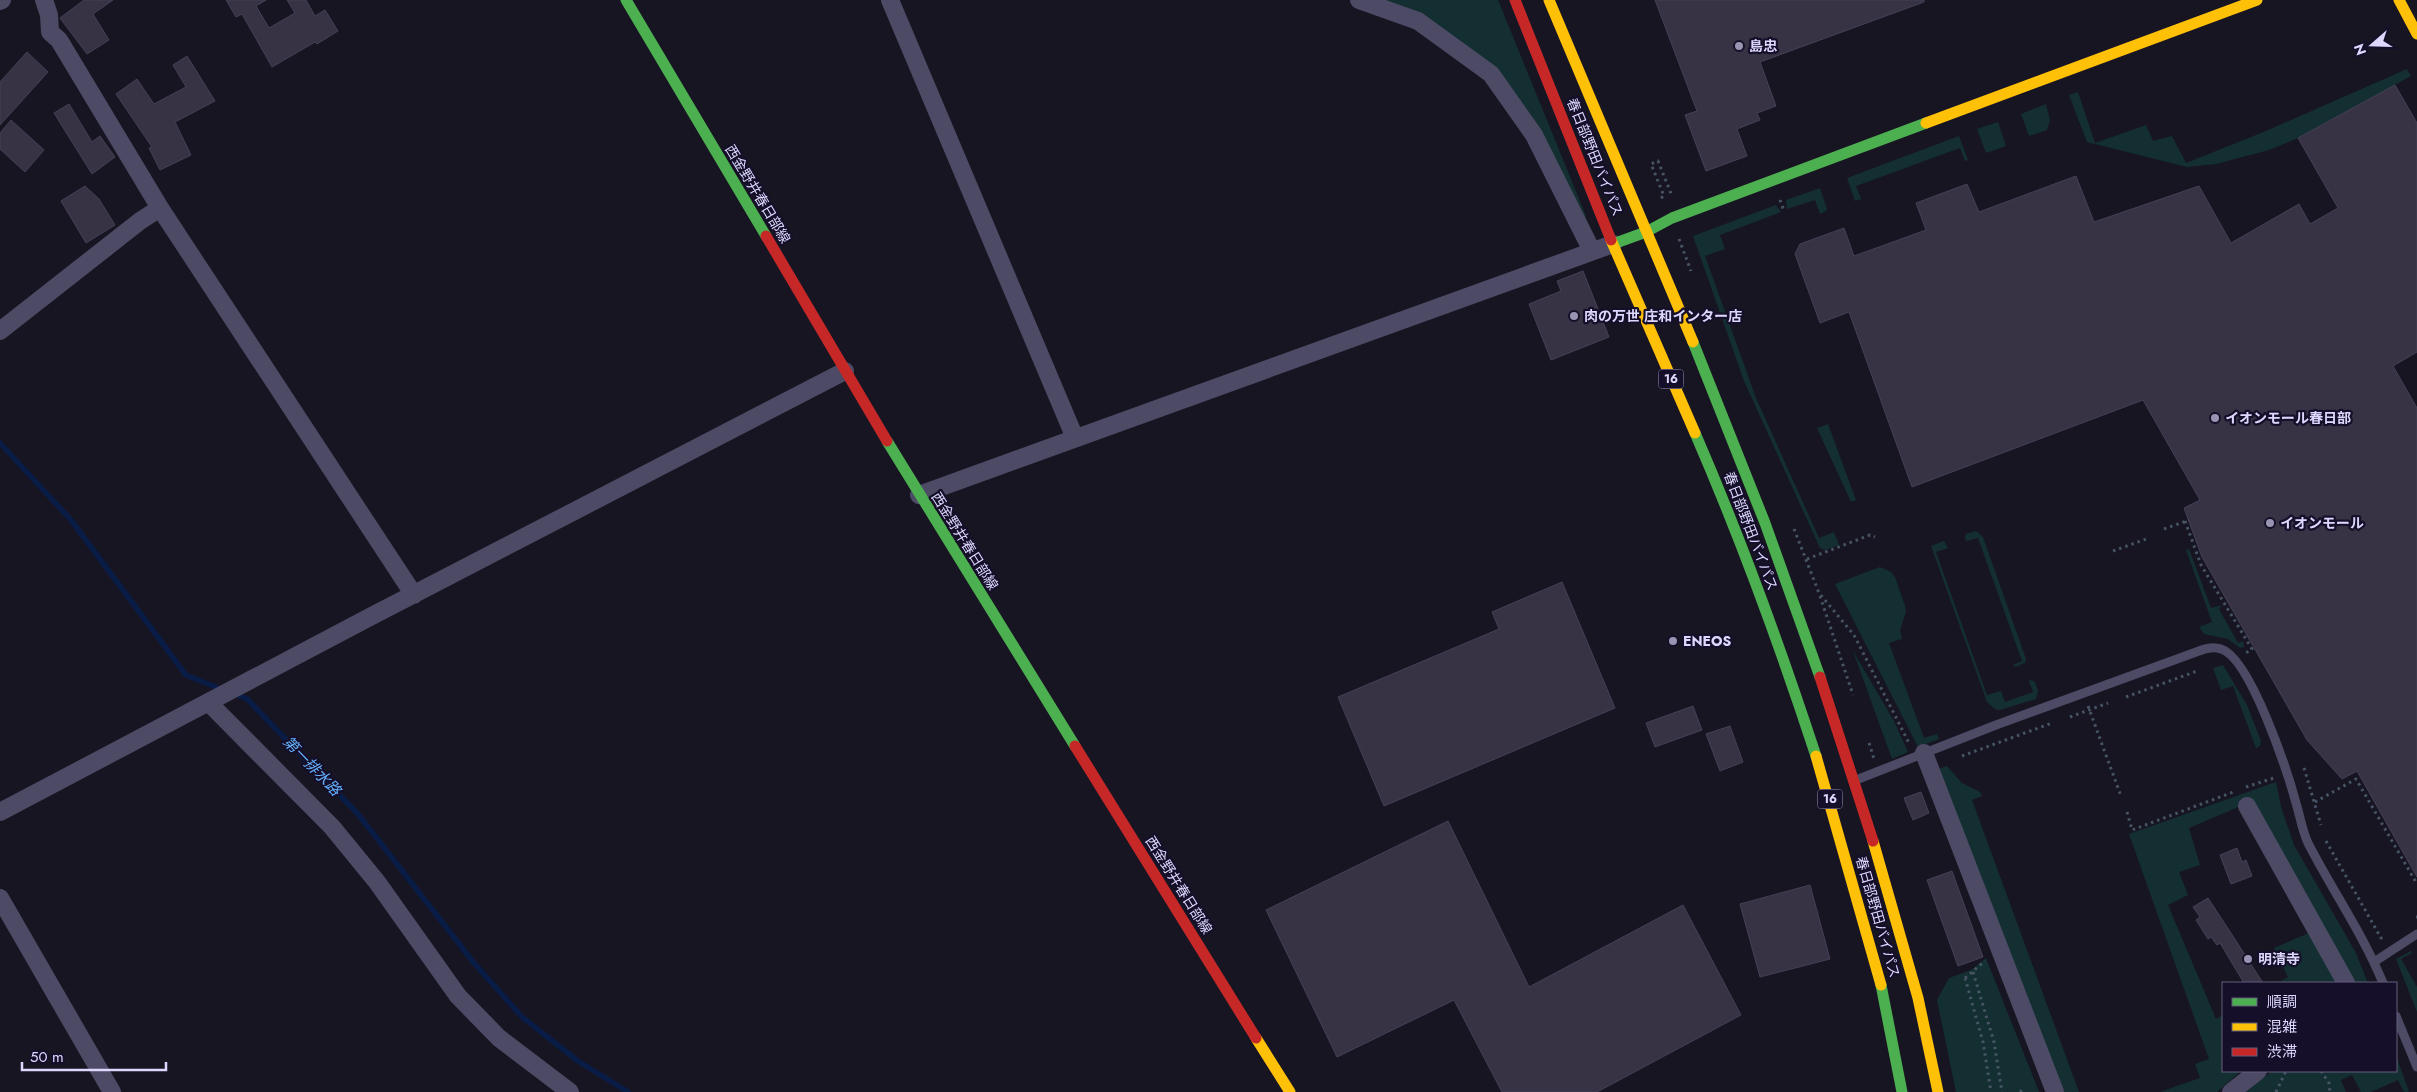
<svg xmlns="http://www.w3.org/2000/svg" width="2417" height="1092" font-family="Jost,'Noto Sans JP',sans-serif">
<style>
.green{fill:#132f32}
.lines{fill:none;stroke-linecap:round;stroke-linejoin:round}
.stream{stroke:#091c46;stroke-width:5.5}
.building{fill:#373345;stroke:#454057}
.path{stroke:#465464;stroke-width:3;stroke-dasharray:2.5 4;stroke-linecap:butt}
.lane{stroke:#4c4a64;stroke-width:9}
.street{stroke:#4c4a64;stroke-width:18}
.fast{stroke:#4caf50;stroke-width:11}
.slow{stroke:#ffc107;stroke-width:11}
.jam{stroke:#c62828;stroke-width:11}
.poi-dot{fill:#9994b2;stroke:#150f29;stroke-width:2}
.labels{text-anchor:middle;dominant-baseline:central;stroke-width:4.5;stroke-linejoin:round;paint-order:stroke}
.shield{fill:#150f29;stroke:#a29cbf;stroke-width:1}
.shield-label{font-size:12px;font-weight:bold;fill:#ded8ff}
.poi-label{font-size:14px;font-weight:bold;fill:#ded8ff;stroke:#150f29;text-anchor:start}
.street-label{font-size:14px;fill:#ded8ff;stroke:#150f29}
.water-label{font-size:15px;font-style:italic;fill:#66b1ff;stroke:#150f29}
</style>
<rect width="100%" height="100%" fill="#181523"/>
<path class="green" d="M1377 0H1498L1586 216 1584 221 1494 85Z
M2407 69 2411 76 2298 138 2269 150 2216 164 2187 167 2087 142 2069 95 2078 92 2095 143 2146 125 2153 141 2172 136 2186 163 2266 131Z
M2046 104 2050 120 2047 130 2029 136 2021 114Z
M1998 122 2006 146 1986 153 1977 129Z
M1959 136 1968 160 1965 161 1960 148 1856 186 1861 199 1855 201 1847 178Z
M1820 188 1827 209 1826 211 1820 214 1815 200 1787 209 1786 200Z
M1776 205 1781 212 1720 235 1725 249 1705 256 1756 398 1819 538 1834 532 1839 545 1825 550 1820 548 1744 381 1693 236Z
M1828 424 1856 500 1851 502 1817 428Z
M1976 531 1983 537 2026 659 2025 663 2015 667 2013 665 2022 661 1978 538 1966 541 1965 537 1966 534Z
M1944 541 1948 548 1936 552 1987 695 2001 691 2005 702 2033 692 2029 681 2031 680 2035 682 2038 691 2036 699 2000 710 1995 709 1987 702 1931 546Z
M2189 549 2211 608 2222 605 2219 609 2238 643 2243 641 2244 647 2240 648 2228 639 2204 634 2199 627 2212 622 2186 550Z
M1880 567 1891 572 1895 577 1905 606 1906 612 1900 630 1902 639 1889 643 1924 738 1937 734 1939 739 1918 747 1835 584Z
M1853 651 1894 721 1908 752 1892 759Z
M2223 665 2247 705 2261 741 2260 746 2256 748 2233 686 2221 690 2213 668Z
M1947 766 1962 783 1980 792 1982 796 1972 800 2079 1092H2062L1938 769Z
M2276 782 2281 807 2294 845 2356 953 2368 983H2353L2243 805 2189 828 2200 865 2179 872 2188 895 2168 905 2216 1019 2223 1015V1071H2241L2217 1092H2160L2200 1078 2195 1064 2209 1059 2129 834Z
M2309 933 2336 983H2277L2288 977 2274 948Z
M2411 951 2412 953 2401 959 2417 987V1012L2396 959Z
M1986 958 2039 1092H1956L1937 1000 1949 978 1971 970Z
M2396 1055 2409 1092H2404L2398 1080 2371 1092H2361L2352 1075 2341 1080 2346 1092H2246L2272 1071H2396Z"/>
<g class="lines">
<path class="stream" d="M0 443 71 520 186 675 223 690
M232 693 247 699 358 814 474 963 522 1017 578 1061 628 1092"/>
</g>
<path class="building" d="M84 0H113L93 14 109 40 87 54 60 18Z
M226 0H266L256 6 269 28 295 13 287 0H306L315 16 325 10 338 31 317 44 315 42 272 67 242 14 236 17Z
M1655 0H1924V2L1760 62 1776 106 1757 113 1760 120 1737 129 1747 156 1706 171 1685 115 1697 111Z
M27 52 48 72 0 125V82Z
M187 56 215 101 175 122 191 155 160 170 149 148 152 147 116 94 137 79 154 104 186 87 173 65Z
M2395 85 2417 123V352L2393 366 2417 408V877L2357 771 2342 779 2307 740 2202 557 2184 508 2200 500 2143 400 1912 487 1849 312 1820 323 1795 254 1800 244 1844 228 1854 256 1926 230 1916 203 1967 184 1979 212 2076 176 2094 222 2199 186 2231 243 2299 204 2310 224 2338 208 2298 138Z
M69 104 92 142 100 136 115 157 92 174 54 113Z
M11 120 44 150 25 172 0 149V133Z
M85 186 99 199 115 225 86 243 61 201Z
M1583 271 1609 337 1551 360 1529 304 1561 291 1557 281Z
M1562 582 1615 708 1384 806 1338 697 1499 629 1492 612Z
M1693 706 1702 730 1655 747 1646 723Z
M1730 726 1743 762 1720 771 1706 734Z
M1921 792 1929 813 1913 820 1904 798Z
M1448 821 1529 987 1683 905 1741 1015 1597 1092H1502L1454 1000 1337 1057 1266 910Z
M2237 848 2242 862 2246 860 2252 876 2231 884 2220 855Z
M1952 871 1983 957 1958 966 1927 880Z
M1810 885 1830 959 1760 977 1740 904Z
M2208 898 2238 944 2263 983H2244L2220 943 2217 945 2211 937 2208 939 2196 920 2200 917 2193 907Z"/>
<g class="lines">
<path class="path" d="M1661 198 1664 196 1651 164 1658 161 1672 196
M1780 200 1784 211
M1679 239 1691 271
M2185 521 2201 565 2252 649 2246 653
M1794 529 1819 593 1854 635 1910 745
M2164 529 2189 520
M2113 551 2149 538
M1807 559 1870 535 1875 537
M1820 596 1853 695
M2126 697 2197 671
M2088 706 2121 796
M2070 717 2108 703
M1869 743 1874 759
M1962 756 2052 723
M2304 768 2321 825
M2246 787 2274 778
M2315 802 2356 779 2417 884
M2127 812 2132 830 2236 791
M2326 841 2381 938 2383 937
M2416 917H2417
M1973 972 1994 1042 2002 1092
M1965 978 1983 1042 1991 1092
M1965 978 1985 961
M2321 1071 2329 1083 2330 1092
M2020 1092 2025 1088
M2276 1092 2286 1071"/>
<path class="lane" d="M1856 780 1996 725 2199 651C2206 648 2213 646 2221 649 2250 657 2288 773 2296 803 2300 816 2302 830 2308 843 2332 890 2363 934 2383 983
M2374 962 2417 934
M2396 1016 2417 1067"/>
<path class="street" d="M44 0 49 15 50 32 59 40 160 208 414 595
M890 0 1075 438
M1359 0 1418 21 1491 74 1534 135 1592 251
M0 1 2 0
M0 331 140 221 160 208
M919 495 1613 244
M208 702 332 827 377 882 458 996 499 1038 570 1092
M1924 753 2055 1092
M2247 806 2346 983
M0 812 366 619 845 371
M0 898 112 1092
M2231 1092 2258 1071"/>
<path class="fast" d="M626 0 766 236
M1613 244 1646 232 1672 218 1926 123
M1693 342 1765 523 1820 677
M1695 433C1741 539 1780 646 1816 756
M887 441 1075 746
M1881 985 1902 1092"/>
<path class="slow" d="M1549 0 1693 342
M2399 0 2417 34
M1926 123 2257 0
M1611 240 1695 433
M1816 756 1881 985
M1873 841 1918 998 1938 1092
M1256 1038 1290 1092"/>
<path class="jam" d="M1515 0 1611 240
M766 236 887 441
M1820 677 1873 841
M1075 746 1256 1038"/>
</g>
<g class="poi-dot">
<circle cx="1739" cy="46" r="5"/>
<circle cx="1574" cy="316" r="5"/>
<circle cx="2215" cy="418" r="5"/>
<circle cx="2270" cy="523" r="5"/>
<circle cx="1673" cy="641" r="5"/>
<circle cx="2248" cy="959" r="5"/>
</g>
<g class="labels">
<g class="shield">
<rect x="1658.5" y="369.5" width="25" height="19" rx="4"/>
<rect x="1817.5" y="789.5" width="25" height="19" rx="4"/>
</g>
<g class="shield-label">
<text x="1671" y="379">16</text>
<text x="1830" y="799">16</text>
</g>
<g class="poi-label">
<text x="1749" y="46">島忠</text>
<text x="1584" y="316">肉の万世 庄和インター店</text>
<text x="2225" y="418">イオンモール春日部</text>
<text x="2280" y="523">イオンモール</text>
<text x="1683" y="641">ENEOS</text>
<text x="2258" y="959">明清寺</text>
</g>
<g class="street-label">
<text transform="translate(1595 157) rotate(68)">春日部野田バイパス</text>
<text transform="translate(758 194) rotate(59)">西金野井春日部線</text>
<text transform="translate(1751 531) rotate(69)">春日部野田バイパス</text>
<text transform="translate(965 541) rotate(58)">西金野井春日部線</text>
<text transform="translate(1179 885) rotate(58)">西金野井春日部線</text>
<text transform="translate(1878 917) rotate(74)">春日部野田バイパス</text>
</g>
<g class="water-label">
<text transform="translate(312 766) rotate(46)">第一排水路</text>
</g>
</g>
<rect x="2222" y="982" width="175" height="90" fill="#150f29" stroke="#655f7f"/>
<rect x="2232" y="998" width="25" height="8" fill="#4caf50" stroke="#655f7f"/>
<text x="2267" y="1007" font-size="15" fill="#ded8ff">順調</text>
<rect x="2232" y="1023" width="25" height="8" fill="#ffc107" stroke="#655f7f"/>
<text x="2267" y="1032" font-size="15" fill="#ded8ff">混雑</text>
<rect x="2232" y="1048" width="25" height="8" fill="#c62828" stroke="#655f7f"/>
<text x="2267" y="1057" font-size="15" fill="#ded8ff">渋滞</text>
<g transform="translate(2372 45) rotate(250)" stroke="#150f29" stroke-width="4" paint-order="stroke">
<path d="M0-4L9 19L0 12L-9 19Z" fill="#ded8ff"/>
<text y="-8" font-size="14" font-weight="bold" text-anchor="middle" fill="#ded8ff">N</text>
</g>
<path d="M22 1062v8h144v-8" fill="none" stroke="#ded8ff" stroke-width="2.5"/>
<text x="30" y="1062" font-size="15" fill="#ded8ff" stroke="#150f29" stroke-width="4" paint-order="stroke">50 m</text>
</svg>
